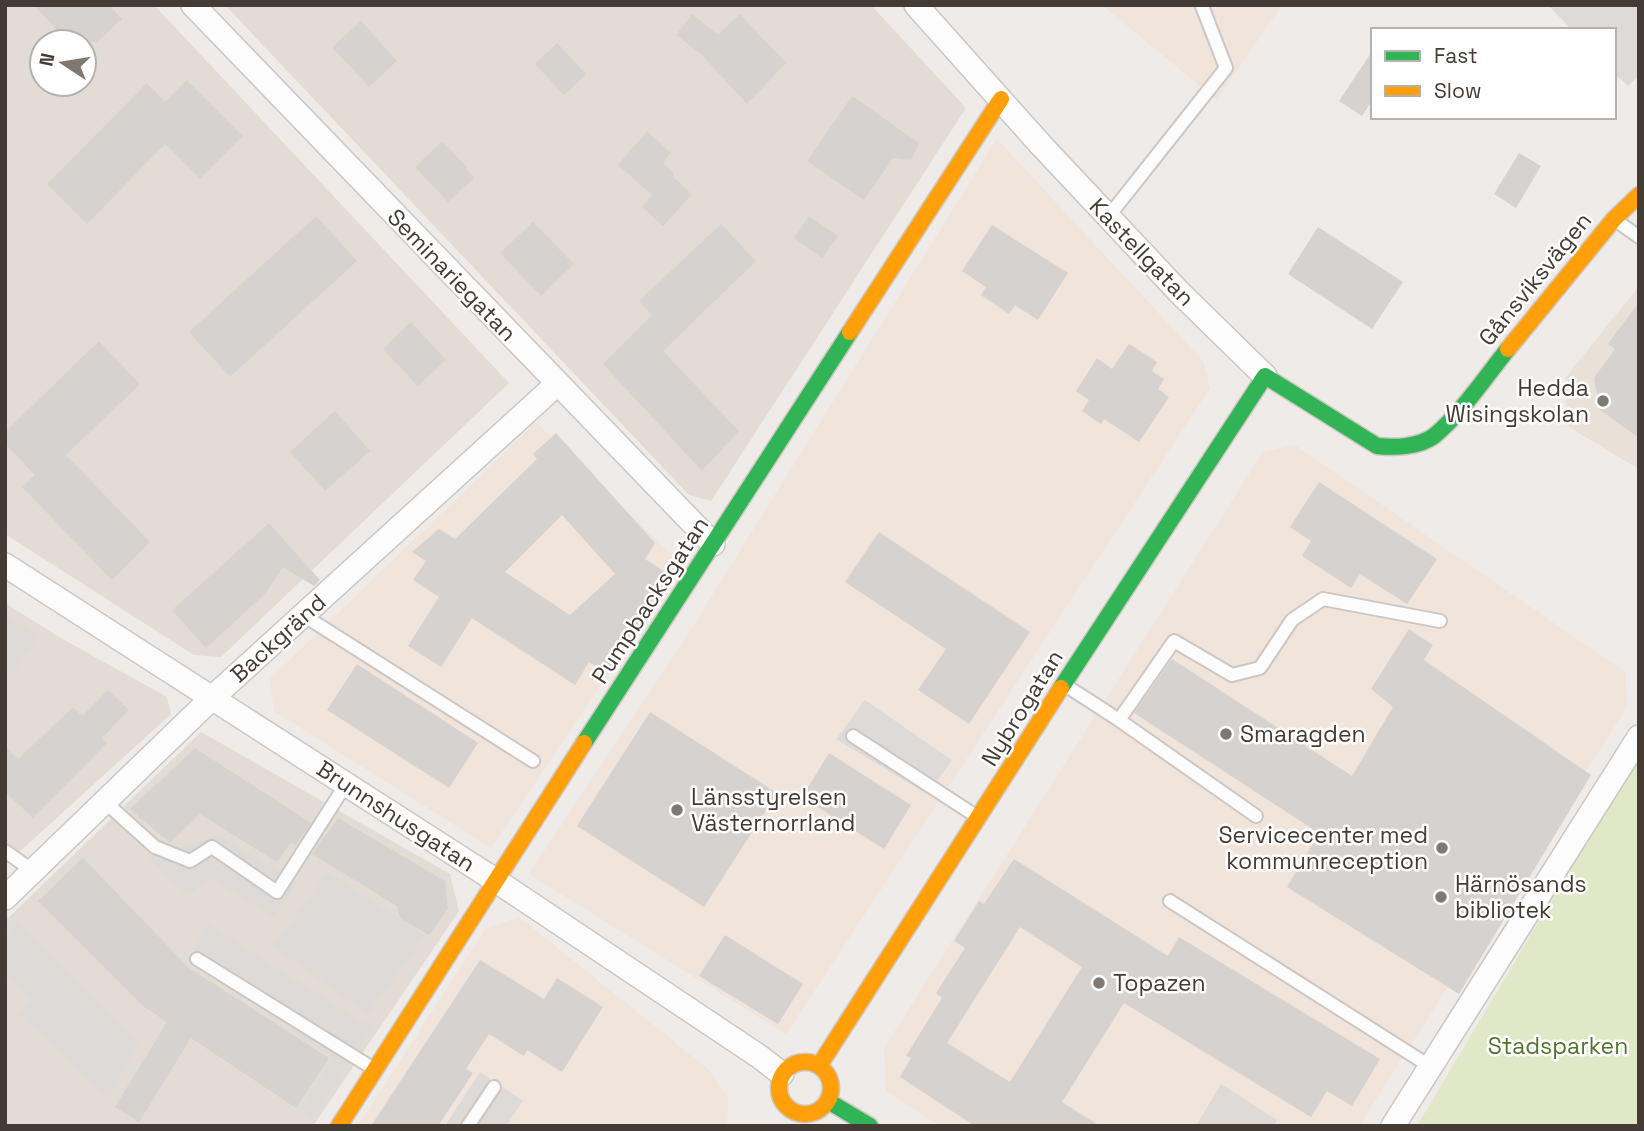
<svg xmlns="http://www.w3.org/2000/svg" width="1644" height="1131" font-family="'Space Grotesk',sans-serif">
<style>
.residential{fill:#e2dcd5;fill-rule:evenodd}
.commercial{fill:#f1e4da}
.education{fill:#e9e1d7}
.green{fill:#e0e8c8}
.parking{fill:#dddad8}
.building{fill:#d6d2cf;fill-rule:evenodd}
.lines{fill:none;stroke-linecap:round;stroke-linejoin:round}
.lane-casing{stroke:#cbc7c4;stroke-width:16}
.street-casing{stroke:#cbc7c4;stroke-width:26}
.fast-casing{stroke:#cfc8c0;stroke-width:19}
.slow-casing{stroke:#cfc8c0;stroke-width:19}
.lane{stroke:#fcfcfc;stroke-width:12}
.street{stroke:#fcfcfc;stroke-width:23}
.fast{stroke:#30b455;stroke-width:16}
.slow{stroke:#ff9f0a;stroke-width:16}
.poi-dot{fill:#807973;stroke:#fff;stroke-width:2.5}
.labels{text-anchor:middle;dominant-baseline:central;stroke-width:5;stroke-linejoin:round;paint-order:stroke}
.street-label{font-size:23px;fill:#443b34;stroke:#fff}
.poi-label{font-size:23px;fill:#443b34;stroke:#fff;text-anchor:start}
.park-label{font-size:23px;fill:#51732a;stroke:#fff}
</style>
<rect width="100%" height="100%" fill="#eeebe8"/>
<path class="residential" d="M5 5H154L509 383 221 657 194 655 5 534ZM42 42H84V84H42Z
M225 5H871L966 108 711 501 689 495Z
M5 603 59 637 167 697 171 714 5 865Z
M201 732 450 874 459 911 313 1126H5V921Z"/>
<path class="commercial" d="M1102 5H1282L1217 100Z
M997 139 1203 361 1210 388 786 1034 529 874 683 642Z
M536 422 682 565 491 848 274 711 270 679Z
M1295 445 1625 672 1627 707 1359 1126H940L886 1091 884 1048 1263 452Z
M519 917 708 1069 728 1097 727 1126H358L485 929Z"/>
<path class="education" d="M1639 286V469L1567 426 1566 377Z"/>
<path class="green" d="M1639 753V1126H1417Z"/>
<path class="parking" d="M1548 5H1639V75L1628 86 1614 73V30H1572Z
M5 615 38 636 14 673 5 669Z
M865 700 952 760 927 794 836 739Z
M218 834 297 882 274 917 209 878 188 896 149 858 164 846 183 847Z
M328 872 425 935 368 1014 273 947Z
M18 922 139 1043 108 1099 19 1015 30 1000 5 974V936Z
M208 924 372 1028 312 1121 300 1109 333 1057 187 959Z
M480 1072 523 1101 506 1126H445Z
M1221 1084 1277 1120 1273 1126H1196Z"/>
<path class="building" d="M34 5H109L122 19 97 42H68Z
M692 14 718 35 740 14 786 63 747 104 701 54 676 35Z
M361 21 397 61 369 87 332 47Z
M557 43 586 74 564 95 535 64Z
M1373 50V99L1362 116 1339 101Z
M187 80 243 136 200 179 165 144 87 224 47 184 147 83 165 102Z
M852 96 919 143 911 160 893 158 864 200 807 161Z
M647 131 671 153 663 162 674 174 673 177 692 194 663 226 642 207 652 195 618 165Z
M442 141 467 167 466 169 474 178 448 202 415 167Z
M1519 153 1541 166 1516 208 1494 194Z
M316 216 357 261 230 377 189 332Z
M809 216 838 236 822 258 794 238Z
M533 222 574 264 541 296 500 253Z
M721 224 756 261 663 351 739 431 702 471 603 364 652 315 639 301Z
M992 225 1068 273 1038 320 1015 305 1009 314 981 295 986 287 962 271Z
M1318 227 1403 282 1372 329 1288 274Z
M1639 302V438L1600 410 1594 378 1615 349 1608 344Z
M411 322 446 360 418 386 383 349Z
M99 341 140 384 66 455 150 542 112 580 22 487 35 475 5 444V432Z
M1129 344 1157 362 1152 371 1164 379 1158 389 1169 397 1139 442 1104 419 1101 424 1082 411 1089 400 1076 391 1097 358 1112 369Z
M335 411 370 451 325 491 290 452Z
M556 433 655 543 645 559 669 575 606 673 589 662 575 685 472 618 441 667 408 646 439 597 413 580 426 561 412 552 439 529 455 539 537 459 533 454ZM562 515 615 574 570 615 505 572Z
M1319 482 1437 559 1407 604 1360 574 1351 588 1302 556 1311 541 1290 527Z
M269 523 320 580 314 586 283 567 264 595 206 648 172 610Z
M879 532 1030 632 969 724 918 690 946 649 845 582Z
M1409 629 1433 645 1424 660 1591 775 1459 994 1287 887 1319 833 1134 713 1172 659 1352 776 1393 707 1371 689Z
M357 664 478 743 449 788 327 710Z
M108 690 129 710 102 738 107 743 33 818 5 792V746L18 759 73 707 82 716Z
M650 712 777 793 704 907 577 826Z
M195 748 311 823 296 845 291 842 277 862 200 814 170 843 130 809Z
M829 753 911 805 884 849 802 797Z
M338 818 445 881 448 909 429 935 400 918 397 906 312 854Z
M83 858 189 968 329 1058 296 1108 191 1038 139 1122 115 1107 167 1022 143 1006 38 901Z
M1014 859 1168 956 1179 937 1380 1059 1352 1106 1327 1091 1311 1117 1124 1003 1062 1102 1100 1126H975L900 1077 911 1058 906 1056 942 998 936 993 965 948 954 941 979 901 984 904ZM1020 927 1082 967 1010 1082 947 1043Z
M725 935 803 984 778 1024 699 976Z
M480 960 544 999 557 978 603 1007 562 1072 527 1050 524 1056 489 1034 466 1069 473 1073 438 1126H371Z"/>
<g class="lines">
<defs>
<path id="lane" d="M1108 217 1226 68 1202 6
M1614 219 1639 237
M303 615 533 761
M1065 685 1119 720 1174 641 1232 675 1260 668 1292 620 1323 599 1440 621
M1119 720 1256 816
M853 736 979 818
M105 802 155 847 190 861 212 847 277 892 346 784
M5 851 33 871
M1170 901 1431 1067
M197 959 374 1069
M468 1126 494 1087"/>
<path id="street" d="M193 5 713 544
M916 5 1041 145 1179 292 1265 376
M5 565 495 880 760 1057 782 1074
M5 898 212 698 557 384
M1393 1126 1639 737"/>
<path id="fast" d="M1061 688 1265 376 1377 446C1395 448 1419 447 1434 436 1460 415 1487 375 1508 349
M584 743 850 332
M828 1101 870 1126"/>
<path id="slow" d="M850 332 1001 99
M1508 349 1614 219 1639 195
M779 1088a26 26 0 1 1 52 0a26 26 0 1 1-52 0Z
M819 1066 1061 688
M339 1126 584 743"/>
</defs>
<use href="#lane" class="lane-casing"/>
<use href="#street" class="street-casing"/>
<use href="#fast" class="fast-casing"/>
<use href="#slow" class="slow-casing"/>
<use href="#lane" class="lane"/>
<use href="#street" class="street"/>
<use href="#fast" class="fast"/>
<use href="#slow" class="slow"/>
</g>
<g class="poi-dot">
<circle cx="1603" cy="401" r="7"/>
<circle cx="1226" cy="734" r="7"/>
<circle cx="677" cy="810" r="7"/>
<circle cx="1442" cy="848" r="7"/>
<circle cx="1441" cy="897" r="7"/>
<circle cx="1099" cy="983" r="7"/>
</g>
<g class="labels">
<g class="street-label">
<text transform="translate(1142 252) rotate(46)">Kastellgatan</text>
<text transform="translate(452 275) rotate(46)">Seminariegatan</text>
<text transform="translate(1535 279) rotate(-51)">Gånsviksvägen</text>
<text transform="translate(650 600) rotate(-57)">Pumpbacksgatan</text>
<text transform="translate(278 638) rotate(-42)">Backgränd</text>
<text transform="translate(1022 708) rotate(-58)">Nybrogatan</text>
<text transform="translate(396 816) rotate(33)">Brunnshusgatan</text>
</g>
<g class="poi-label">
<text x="1589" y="388" text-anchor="end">Hedda<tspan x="1589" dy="26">Wisingskolan</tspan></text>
<text x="1240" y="734">Smaragden</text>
<text x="691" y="797">Länsstyrelsen<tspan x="691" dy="26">Västernorrland</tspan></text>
<text x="1428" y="835" text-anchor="end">Servicecenter med<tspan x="1428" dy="26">kommunreception</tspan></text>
<text x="1455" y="884">Härnösands<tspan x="1455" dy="26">bibliotek</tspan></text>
<text x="1113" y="983">Topazen</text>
</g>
<g class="park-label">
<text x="1558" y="1046">Stadsparken</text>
</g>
</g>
<rect width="1644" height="1131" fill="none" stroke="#443b34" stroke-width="14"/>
<rect x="1371" y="28" width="245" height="91" fill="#ffffff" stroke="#b4b1ae" stroke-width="2"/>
<rect x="1385" y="51" width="35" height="10" fill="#30b455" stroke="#b4b1ae" stroke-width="2"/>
<text x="1434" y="63" font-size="21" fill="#443b34">Fast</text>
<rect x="1385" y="86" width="35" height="10" fill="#ff9f0a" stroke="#b4b1ae" stroke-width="2"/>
<text x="1434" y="98" font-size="21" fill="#443b34">Slow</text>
<g transform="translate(63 63) rotate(282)"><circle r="33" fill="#ffffff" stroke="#b4b1ae" stroke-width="2"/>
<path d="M0-5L12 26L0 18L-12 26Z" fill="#807973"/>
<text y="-10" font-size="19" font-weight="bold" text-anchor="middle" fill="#443b34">N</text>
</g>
</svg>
